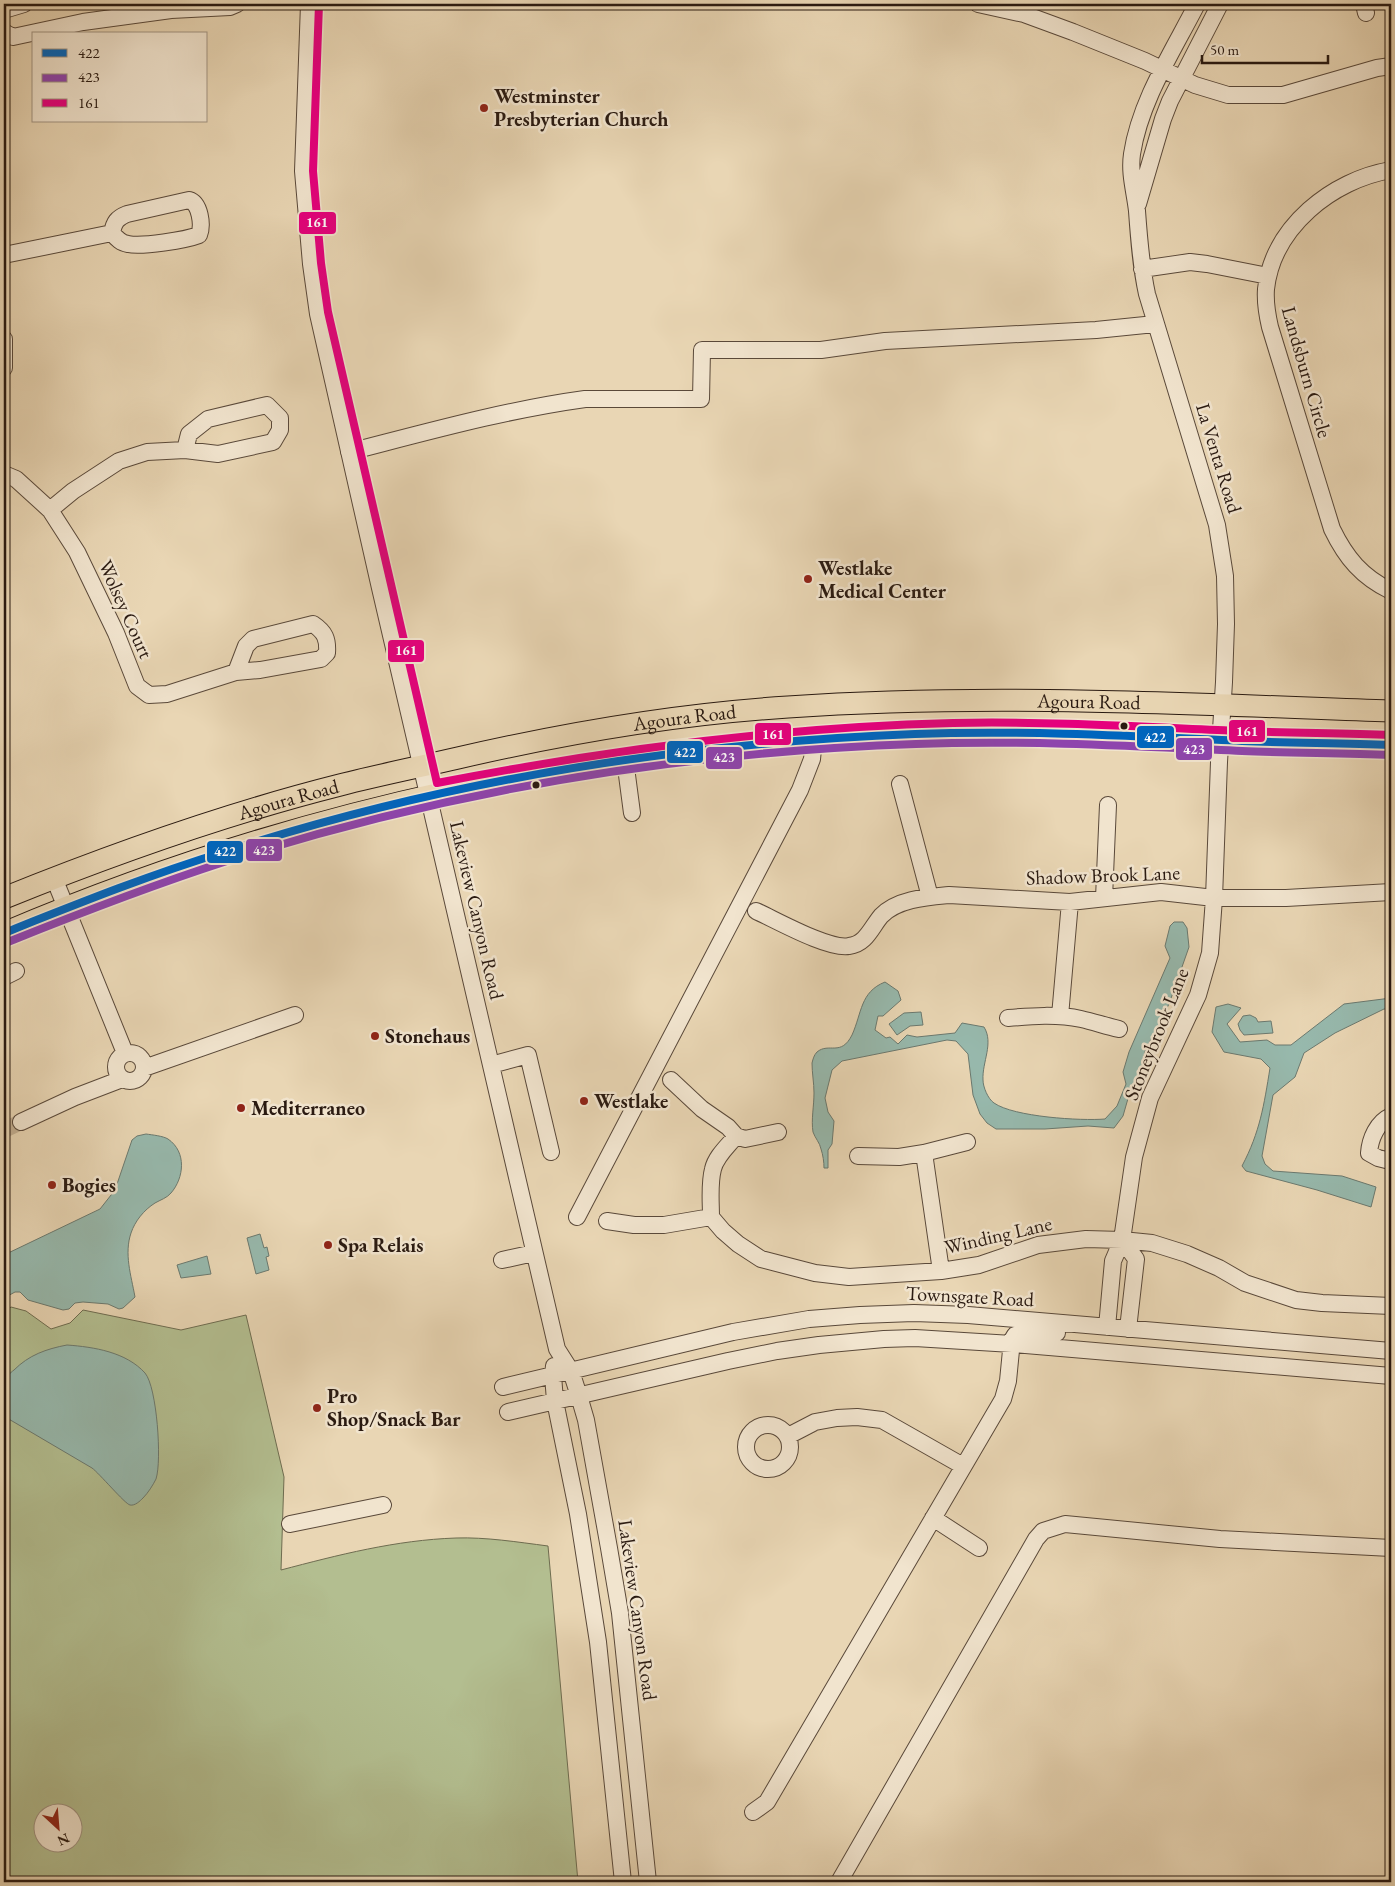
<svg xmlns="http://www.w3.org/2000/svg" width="1395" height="1886" font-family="'EB Garamond',serif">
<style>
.green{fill:#b3be90;stroke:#6e6c50;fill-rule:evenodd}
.water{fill:#97b9ad;stroke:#6b796f}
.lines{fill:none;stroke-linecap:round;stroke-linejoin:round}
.minor-tunnel{stroke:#c3b093;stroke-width:16;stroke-dasharray:16 8;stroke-linecap:butt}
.minor-casing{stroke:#5a493a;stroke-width:18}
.major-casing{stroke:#2a1a11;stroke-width:23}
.minor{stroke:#f1e4ce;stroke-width:16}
.major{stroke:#e9d6b4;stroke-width:21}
.bus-1-casing{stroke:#f1e4ce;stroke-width:11}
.bus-2-casing{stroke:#f1e4ce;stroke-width:11}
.bus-3-casing{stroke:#f1e4ce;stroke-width:11}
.bus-1{stroke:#0065bd;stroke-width:8}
.bus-2{stroke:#8e44ad;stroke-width:8}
.bus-3{stroke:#e5007d;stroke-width:8}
.poi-dot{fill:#8f2418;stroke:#f1e4ce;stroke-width:2}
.bus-dot{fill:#2a1a11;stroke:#f1e4ce;stroke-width:2}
.labels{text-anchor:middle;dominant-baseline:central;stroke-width:5;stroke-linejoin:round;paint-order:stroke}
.poi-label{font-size:20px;font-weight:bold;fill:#2a1a11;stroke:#f1e4ce;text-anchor:start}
.street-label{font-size:20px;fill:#2a1a11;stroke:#f1e4ce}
.line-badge{stroke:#f1e4ce;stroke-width:2}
.badge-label{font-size:14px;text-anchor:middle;font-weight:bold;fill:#fff}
</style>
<rect width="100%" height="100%" fill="#e9d6b4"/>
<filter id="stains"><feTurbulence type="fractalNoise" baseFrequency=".004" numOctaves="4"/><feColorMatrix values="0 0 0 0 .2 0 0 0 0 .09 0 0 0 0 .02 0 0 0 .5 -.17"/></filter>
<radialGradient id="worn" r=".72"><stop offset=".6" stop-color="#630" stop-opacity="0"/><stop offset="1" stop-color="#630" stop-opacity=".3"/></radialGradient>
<path class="green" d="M11 1307 26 1311 51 1329 70 1323 83 1310 181 1330 246 1315 284 1477 281 1570C338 1555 396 1540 456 1538 486 1537 517 1542 548 1546L578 1882H4V1312ZM42 1814H72V1844H42Z"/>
<path class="water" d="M1174 922H1183L1187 928 1189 947 1169 1004 1145 1051 1141 1072 1131 1088 1123 1116 1114 1128 1088 1126 1045 1129H996L987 1123 980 1114 973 1095 968 1054 956 1041 947 1040 842 1061 832 1070 825 1098 828 1112 834 1121 832 1144 828 1150V1168H824C824 1162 823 1155 821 1149 820 1143 815 1138 813 1132 811 1120 814 1106 814 1093 814 1083 812 1073 812 1063 813 1059 814 1055 817 1052 829 1042 841 1057 852 1035 862 1013 860 992 885 982L898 991 901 1000 883 1016H878L875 1030 886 1038 890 1037 898 1044 907 1035 917 1037 955 1033 962 1023 984 1027C994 1043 982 1062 983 1080 983 1087 988 1099 994 1103 1014 1117 1081 1121 1105 1119L1117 1106 1126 1084 1123 1072 1129 1052 1170 958 1165 946 1170 926Z
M1391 998V1009H1384L1335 1033 1304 1053 1295 1077 1273 1095 1262 1156 1265 1164 1273 1171 1342 1176 1376 1187 1371 1207 1317 1190 1246 1171 1242 1166C1260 1132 1264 1105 1270 1068L1261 1059 1224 1052 1212 1032 1216 1007 1228 1004 1241 1008 1227 1024 1240 1042 1267 1040 1275 1045H1291L1344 1004Z
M921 1012 923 1025 910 1026 897 1035 889 1024 904 1013Z
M1250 1015 1256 1018 1258 1022 1271 1021 1273 1033 1244 1035 1240 1030 1238 1024 1243 1016Z
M146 1134C153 1135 163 1136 168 1139 187 1152 184 1178 171 1193 167 1198 160 1200 155 1203 144 1210 135 1221 131 1233 124 1254 131 1275 135 1297L123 1308 119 1309 108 1304 83 1302 75 1303 69 1309 63 1310 28 1300 20 1292H15L4 1298V1255L100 1209 115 1190 132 1140 137 1136Z
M260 1234 264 1248 267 1247 269 1256 266 1257 269 1270 256 1274 247 1238Z
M207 1256 211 1274 181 1278 177 1265Z
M67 1345C94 1347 126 1352 145 1373 157 1387 162 1461 156 1479 153 1485 148 1493 143 1498 140 1501 135 1506 130 1505 125 1504 99 1473 92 1468L7 1418 4 1414C4 1405 1 1391 4 1382 5 1378 10 1373 14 1370 29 1355 46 1349 67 1345Z"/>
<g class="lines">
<path class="minor-tunnel" d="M4 1130 21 1122"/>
<defs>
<path id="minor" d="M309 4 303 171 311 264 318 314 380 588 557 1349 571 1371 579 1396 586 1420 609 1548 620 1613 648 1882
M978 4 1024 14 1073 32 1145 61 1195 85 1228 95H1283L1377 68 1391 66
M1364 4 1366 13
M4 10 24 4
M4 32 13 37 83 22 171 10 230 7 237 4
M1391 170C1332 180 1273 227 1266 289 1265 302 1267 314 1270 327L1332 529C1346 558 1362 577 1391 591
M189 200C200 203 203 225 199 235 186 240 142 247 128 244 121 243 117 239 112 233 114 222 117 218 127 214Z
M1138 204 1163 119 1170 101 1220 4
M4 255 112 233
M1142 269 1190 262 1207 264 1268 276
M4 339V368
M349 452C427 432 505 410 585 399H701L702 350H821L885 341 1096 330 1155 324
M4 474 16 479 50 510 77 552 116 633 137 686 149 695 167 694 236 672 260 670 321 659 327 653C328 639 325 632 313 624L253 639 246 646 236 672
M50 510 73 491 119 461 147 452 185 450 218 454 273 442 280 430V418L267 405 208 419 189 434 185 450
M625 760 632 813
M900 784 930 897
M54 878 125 1053
M1104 898 1108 805
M756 911C776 920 829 950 849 946 866 944 871 928 881 916 897 899 927 897 949 895L1070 902 1161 892 1214 898H1286L1391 892
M4 977 16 971
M1060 1016 1070 902
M1008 1018C1032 1016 1057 1014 1081 1019 1094 1022 1106 1026 1119 1029
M116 1067a14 14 0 1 1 28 0a14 14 0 1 1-28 0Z
M491 1065 528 1055 551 1152
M144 1068 295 1015
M671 1080 702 1109 728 1127 736 1136 745 1139 778 1132
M21 1122 75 1097 122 1079
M924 1153 941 1271
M858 1156 899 1157 924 1153 967 1142
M1390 1161 1378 1158 1369 1153C1370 1139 1377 1122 1391 1116
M577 1217 800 790 812 759 814 739
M711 1217 723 1231 738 1244 761 1259 815 1273 849 1277 941 1271 979 1265 1038 1245 1086 1239 1122 1240 1152 1243 1187 1254 1219 1268 1245 1283 1296 1300 1322 1303 1391 1306
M711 1217C711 1202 709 1184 713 1169 716 1156 728 1146 736 1136
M607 1221 634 1225H664L711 1217
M1122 1240 1136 1259 1128 1329
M502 1260 534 1253
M1107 1327 1113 1261 1122 1240 1134 1157 1150 1098 1198 995 1210 953 1214 898 1219 762 1224 682 1226 624 1225 576 1217 525 1147 294C1141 267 1139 239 1137 211 1135 192 1129 174 1132 154 1140 101 1173 51 1197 4
M554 1366 553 1375 555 1401 578 1514 598 1642 623 1882
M503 1387 733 1332 809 1319 860 1315 914 1313 968 1315 1391 1351
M508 1412 728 1361 777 1351 819 1345 884 1339 915 1338 1012 1344 1391 1376
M746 1447a22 22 0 1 1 44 0a22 22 0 1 1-44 0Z
M788 1436 815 1422 837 1418 857 1417 882 1420 963 1466
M933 1518 979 1548
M290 1524 383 1505
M753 1812 767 1802 1003 1399 1008 1381 1012 1340 1015 1335 1027 1332 1057 1333
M839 1882 1036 1539 1043 1531 1065 1524 1220 1539 1391 1548"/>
<g id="major">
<path id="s1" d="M4 898C113 854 225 814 340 785 379 775 419 767 458 758 566 733 677 714 788 707 988 693 1190 704 1391 711"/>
<path d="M4 933C293 810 601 744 915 734 1017 731 1119 734 1221 740 1277 743 1334 743 1391 745"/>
</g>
</defs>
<use href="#minor" class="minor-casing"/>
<use href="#major" class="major-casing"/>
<use href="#minor" class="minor"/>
<use href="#major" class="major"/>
<defs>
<path id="bus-1" d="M4 933C77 904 149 875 224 852 447 780 681 743 915 734 1024 730 1133 736 1242 741 1292 743 1341 743 1391 745"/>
<path id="bus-2" d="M8 942C80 913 153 885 227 861 450 790 683 752 916 744 1025 740 1133 746 1242 751 1292 753 1341 753 1391 755"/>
<path id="bus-3" d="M319 4 313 171 321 263 328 312 437 783C607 750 779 727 953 723 1049 721 1145 727 1242 731 1292 733 1341 733 1391 735"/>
</defs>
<use href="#bus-1" class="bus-1-casing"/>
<use href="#bus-2" class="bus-2-casing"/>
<use href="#bus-3" class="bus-3-casing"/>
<use href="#bus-1" class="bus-1"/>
<use href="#bus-2" class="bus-2"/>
<use href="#bus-3" class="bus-3"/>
</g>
<g class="poi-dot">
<circle cx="484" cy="108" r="5"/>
<circle cx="808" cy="579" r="5"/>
<circle cx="375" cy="1036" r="5"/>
<circle cx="584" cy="1101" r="5"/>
<circle cx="241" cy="1108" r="5"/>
<circle cx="52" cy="1185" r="5"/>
<circle cx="328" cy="1245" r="5"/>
<circle cx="317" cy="1408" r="5"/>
</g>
<g class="bus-dot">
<circle cx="1124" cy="726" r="4.5"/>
<circle cx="536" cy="785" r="4.5"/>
</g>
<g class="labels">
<g class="poi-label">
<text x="494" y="96">Westminster<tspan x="494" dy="23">Presbyterian Church</tspan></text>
<text x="818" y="568">Westlake<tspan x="818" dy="23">Medical Center</tspan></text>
<text x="385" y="1036">Stonehaus</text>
<text x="594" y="1101">Westlake</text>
<text x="251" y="1108">Mediterraneo</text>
<text x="62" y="1185">Bogies</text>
<text x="338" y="1245">Spa Relais</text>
<text x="327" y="1396">Pro<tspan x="327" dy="23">Shop/Snack Bar</tspan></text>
</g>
<g class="street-label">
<text transform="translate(1307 372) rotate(74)">Landsburn Circle</text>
<text transform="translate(1219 458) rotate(73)">La Venta Road</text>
<text transform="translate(126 609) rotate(66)">Wolsey Court</text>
<text stroke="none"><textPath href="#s1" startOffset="1111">Agoura Road</textPath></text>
<text stroke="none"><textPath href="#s1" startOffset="706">Agoura Road</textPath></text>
<text stroke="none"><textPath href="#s1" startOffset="301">Agoura Road</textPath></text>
<text transform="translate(1103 875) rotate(-2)">Shadow Brook Lane</text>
<text transform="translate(477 910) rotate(77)">Lakeview Canyon Road</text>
<text transform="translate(1156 1034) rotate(-68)">Stoneybrook Lane</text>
<text transform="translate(998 1235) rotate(-13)">Winding Lane</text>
<text transform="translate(970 1296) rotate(3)">Townsgate Road</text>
<text transform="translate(638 1610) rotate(82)">Lakeview Canyon Road</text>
</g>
</g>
<g class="line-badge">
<rect x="298" y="211" width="39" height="24" rx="5" fill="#e5007d"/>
<rect x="387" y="639" width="38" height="24" rx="5" fill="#e5007d"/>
<rect x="1228" y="719" width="38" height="24" rx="5" fill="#e5007d"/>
<rect x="754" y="722" width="38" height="24" rx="5" fill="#e5007d"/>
<rect x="1136" y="725" width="39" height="24" rx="5" fill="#0065bd"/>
<rect x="1175" y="737" width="38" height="24" rx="5" fill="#8e44ad"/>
<rect x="666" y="740" width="38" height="24" rx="5" fill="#0065bd"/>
<rect x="705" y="746" width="38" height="24" rx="5" fill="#8e44ad"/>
<rect x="245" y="838" width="38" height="24" rx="5" fill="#8e44ad"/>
<rect x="206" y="840" width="38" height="24" rx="5" fill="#0065bd"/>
</g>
<g class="badge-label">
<text x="317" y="227">161</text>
<text x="406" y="655">161</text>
<text x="1247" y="736">161</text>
<text x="773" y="739">161</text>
<text x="1155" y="742">422</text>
<text x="1194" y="754">423</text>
<text x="685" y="757">422</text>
<text x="724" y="762">423</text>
<text x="264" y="855">423</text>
<text x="225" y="856">422</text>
</g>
<rect width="1395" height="1886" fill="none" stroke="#e9d6b4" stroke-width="20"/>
<rect x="5" y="5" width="1385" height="1876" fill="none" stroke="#2a1a11" stroke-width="2.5"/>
<rect x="10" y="10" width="1375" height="1866" fill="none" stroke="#2a1a11"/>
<rect x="32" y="32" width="175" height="90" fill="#f1e4ce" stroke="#a19382"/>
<rect x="42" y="49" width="25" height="8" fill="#0065bd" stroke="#a19382"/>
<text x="78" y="58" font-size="15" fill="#2a1a11">422</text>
<rect x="42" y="74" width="25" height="8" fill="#8e44ad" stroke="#a19382"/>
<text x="78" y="82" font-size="15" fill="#2a1a11">423</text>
<rect x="42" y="99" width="25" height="8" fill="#e5007d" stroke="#a19382"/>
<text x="78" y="108" font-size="15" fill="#2a1a11">161</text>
<g transform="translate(58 1828) rotate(154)"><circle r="24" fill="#f1e4ce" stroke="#a19382"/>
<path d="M0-4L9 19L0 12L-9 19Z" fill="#8f2418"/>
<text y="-8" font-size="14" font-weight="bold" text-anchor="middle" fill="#2a1a11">N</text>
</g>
<path d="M1202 55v8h126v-8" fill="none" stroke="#2a1a11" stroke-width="2.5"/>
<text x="1210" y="55" font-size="15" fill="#2a1a11" stroke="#f1e4ce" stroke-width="4" paint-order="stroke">50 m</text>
<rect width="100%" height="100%" filter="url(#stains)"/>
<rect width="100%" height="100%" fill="url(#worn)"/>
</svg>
